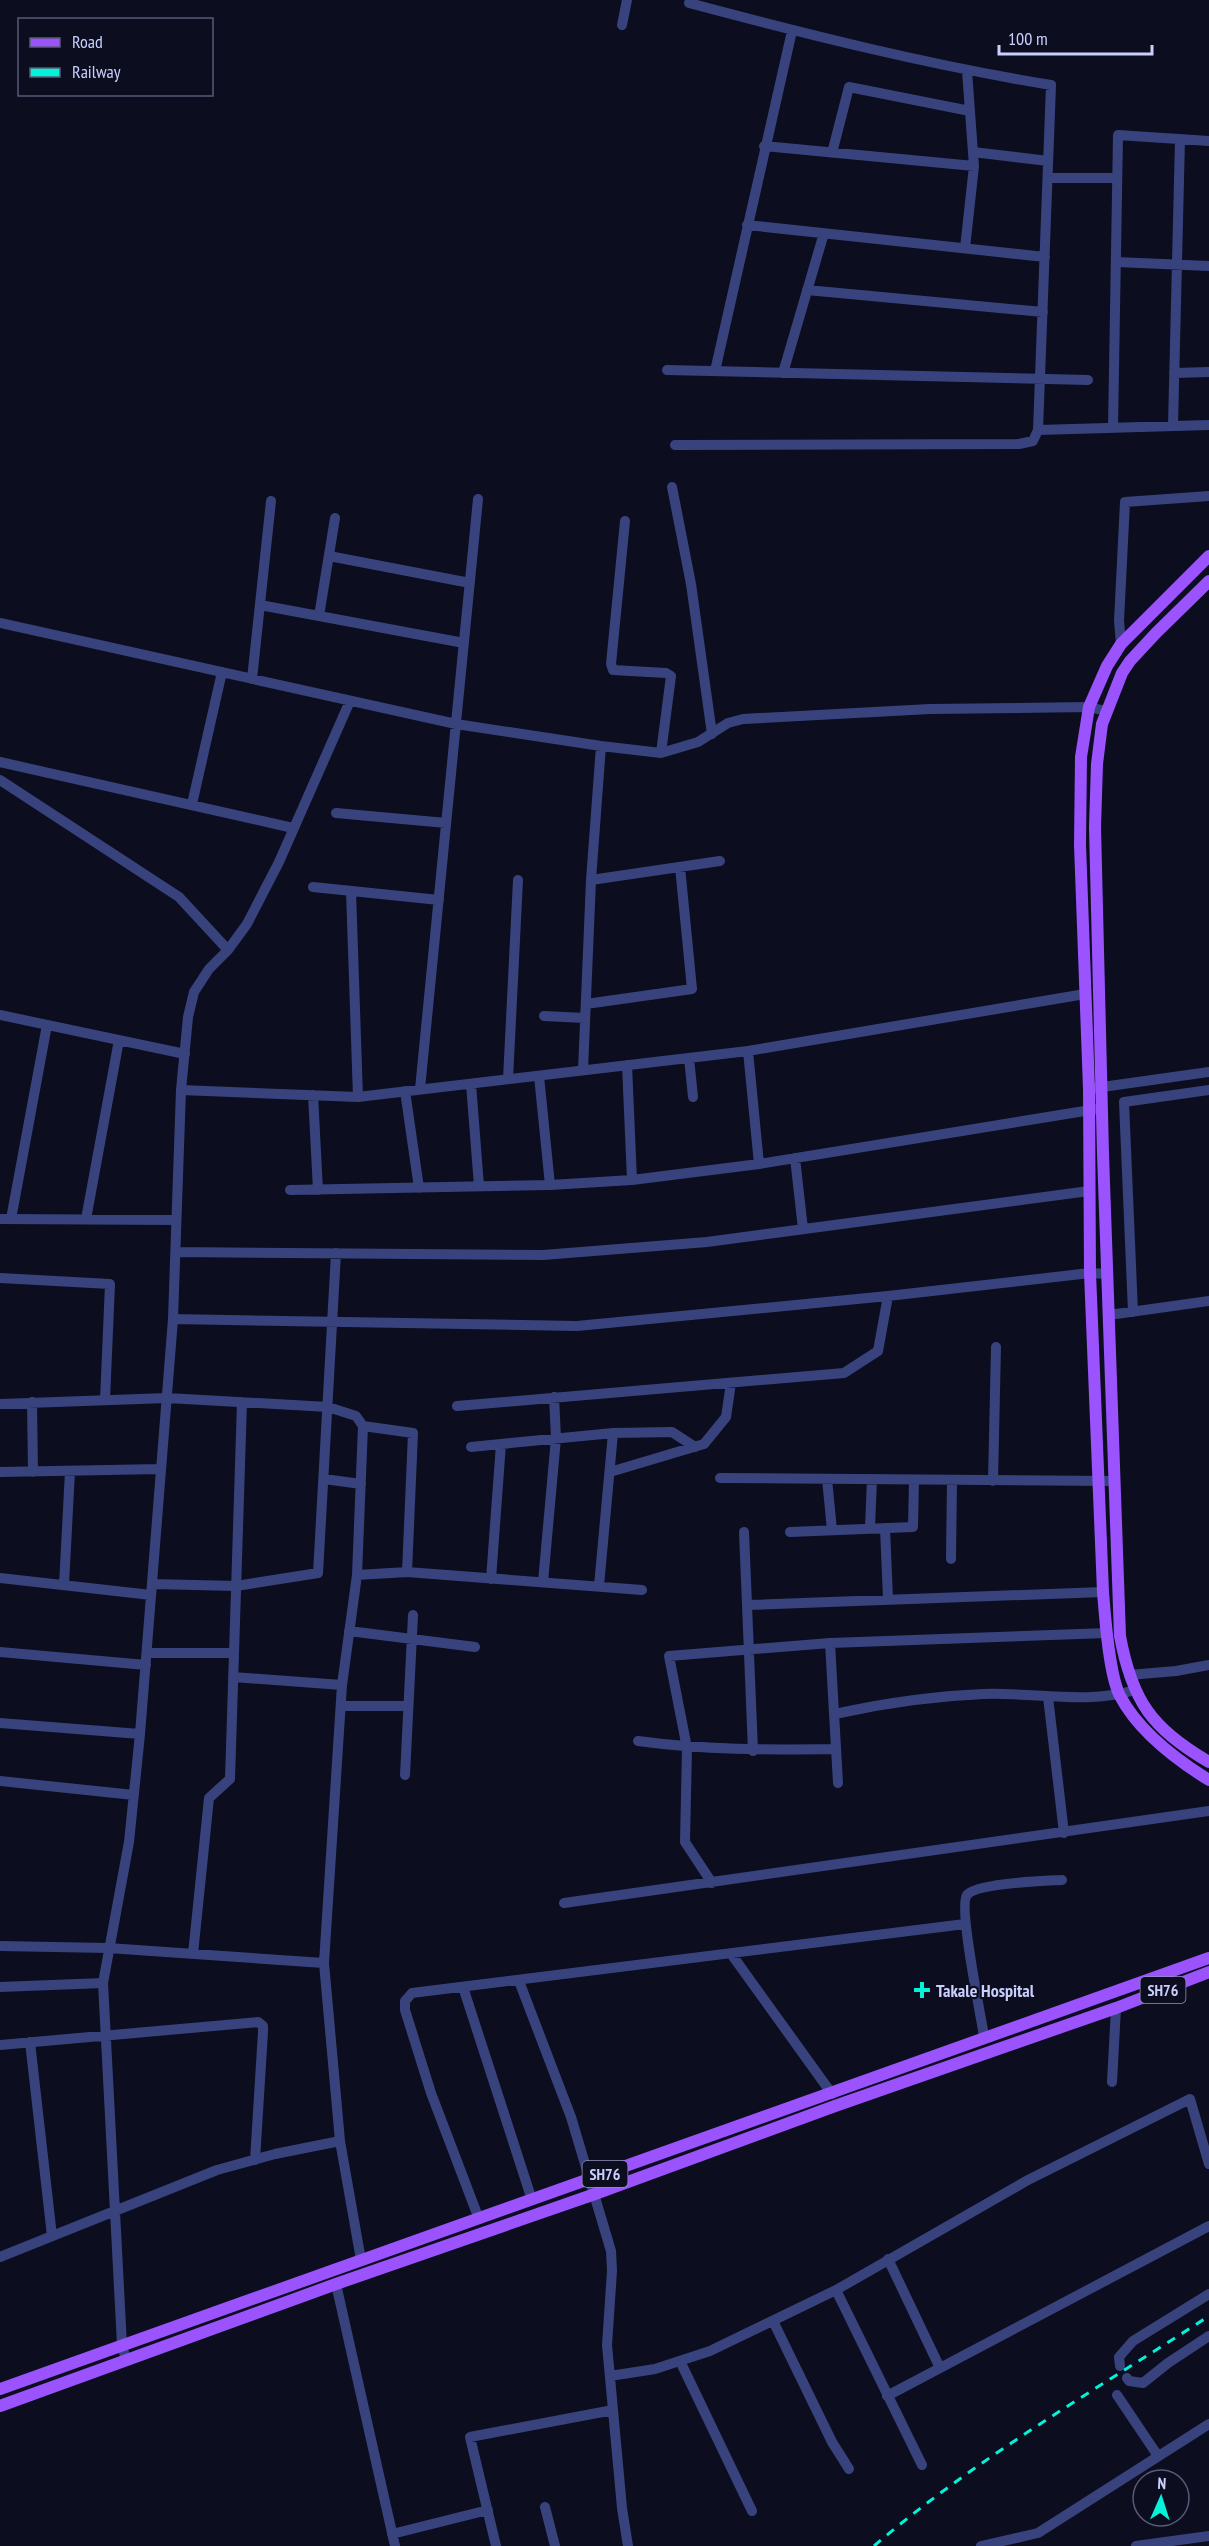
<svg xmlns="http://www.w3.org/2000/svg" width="1209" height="2546" font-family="'PT Sans Narrow',sans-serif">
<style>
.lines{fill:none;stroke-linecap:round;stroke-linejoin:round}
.minor{stroke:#38437d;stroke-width:10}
.major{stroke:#9a53fd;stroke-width:12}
.rail{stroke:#03f2d8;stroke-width:3;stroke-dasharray:9 8;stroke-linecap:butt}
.poi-dot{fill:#03f2d8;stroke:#0c0d1e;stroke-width:2}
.labels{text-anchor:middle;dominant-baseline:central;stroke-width:4.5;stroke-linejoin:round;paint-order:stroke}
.shield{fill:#0c0d1e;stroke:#9195bb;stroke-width:1.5}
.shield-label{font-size:16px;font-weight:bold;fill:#cacffe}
.poi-label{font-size:18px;font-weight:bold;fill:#cacffe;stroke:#0c0d1e;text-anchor:start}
</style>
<rect width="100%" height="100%" fill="#0c0d1e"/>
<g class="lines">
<path class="minor" d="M622 25 627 0
M764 146 974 166
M973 152 1048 161
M832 153 849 87 970 111
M1048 178H1117
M747 225 1045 257
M965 248 974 166 967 71
M1116 262 1209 266
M807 290 1043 312
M667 370 1088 380
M715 371 792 31
M783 373 824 233
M1174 373 1209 372
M1173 426 1180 139
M1113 428 1118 135 1209 141
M1038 430 1209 425
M675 445 1019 444 1033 441 1038 430 1051 85C929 65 809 35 689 3
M672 487 691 584 712 734
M625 521 611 664 613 670 666 673 671 676 661 753
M329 556 470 583
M260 605 464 643
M319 616 335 518
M0 623 456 724 601 746 661 753 698 742 728 723 743 719 930 709 1089 707 1106 711
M1121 644 1119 621 1125 502 1209 496
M252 679 271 501
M0 762 293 828
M0 780 179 897 228 950
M192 804 222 672
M336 813 446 823
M591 880 601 746
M313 887 439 900
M351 891 358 1097
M586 1004 692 989 680 867
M0 1015 185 1054
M544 1016 585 1018
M748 1051 759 1164
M689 1058 693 1097
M627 1065 632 1180
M583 1070 591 880 720 861
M539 1076 550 1185
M508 1079 518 880
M471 1084 479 1186
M1095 1088 1209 1072
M420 1089 478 499
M181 1090 358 1097 748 1051 1085 994
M405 1091 419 1188
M313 1095 318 1190
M795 1158 803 1229
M290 1190 550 1185 632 1180 759 1164 1097 1109
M0 1219 176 1220
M11 1219 47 1025
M86 1219 119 1040
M177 1252 543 1255 707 1242 1089 1191
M0 1278 110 1284 105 1400
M1133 1312 1124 1102 1209 1090
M1109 1315 1209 1301
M173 1319 577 1326 888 1296 1090 1273 1107 1274
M32 1402 33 1472
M0 1404 167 1398 328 1407 356 1416 363 1426 357 1575 342 1685 324 1963 340 2141 361 2260
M457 1406 844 1373 878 1351 888 1296
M363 1426 413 1433 407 1572
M613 1433 672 1432 695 1447
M471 1447 501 1444
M0 1472 161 1469
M610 1472 704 1444 726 1417 731 1383
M720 1478 1113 1481
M324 1479 361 1484
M827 1479 832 1530
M993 1481 996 1347
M870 1528 872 1479
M885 1528 888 1599
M744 1532 753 1751
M790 1532 913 1527 914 1480
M951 1559 952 1480
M357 1575 407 1572 642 1590
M0 1578 151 1595
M491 1579 501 1444 613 1433 599 1586
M543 1582 556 1438 554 1397
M152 1584 236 1586 318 1573 336 1253
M64 1585 70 1471
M748 1605 1103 1592
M349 1631 475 1647
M830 1643 838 1783
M0 1652 146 1665
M147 1653H234
M1129 1675 1176 1671 1209 1665
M233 1677 342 1685
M1048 1697 1064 1833
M341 1706H408
M835 1714C884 1703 934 1696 984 1694 1035 1692 1086 1705 1135 1690
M0 1723 140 1734
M638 1741C704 1750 768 1750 834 1749
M405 1775 413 1615
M0 1781 134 1795
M712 1883 685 1842 687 1748 669 1656 830 1643 1107 1633
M564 1903 1209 1811
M0 1946 108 1948 324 1963
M193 1954 209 1798 230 1779 242 1402
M732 1955 832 2094
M519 1981 571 2117 611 2251 612 2271 607 2345 622 2508 628 2546
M0 1987 103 1983
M463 1987 532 2200
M984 2036C981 2016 958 1906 967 1895 976 1883 1045 1881 1062 1880
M30 2042 52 2236
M0 2045 258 2022 263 2026V2032L255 2160
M1112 2082 1116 2008
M479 2219 431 2093 405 2010V2001L412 1993 965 1924
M0 2257 217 2170 275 2154 340 2141
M888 2259 940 2368
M336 2284 395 2546
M836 2290 922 2465
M773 2321 832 2442 849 2469
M126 2360 122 2345 103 1983 129 1842 140 1734 173 1319 181 1090 188 1017 194 992 209 969 228 950 247 924 279 862 350 701
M680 2361 752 2511
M1120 2366 1119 2357 1133 2341 1209 2294
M610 2376 655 2369 710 2351 836 2290 1028 2180 1190 2099 1209 2164
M1127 2378 1129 2381 1143 2383 1168 2363 1209 2336
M1117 2395 1158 2456
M887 2396 1209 2226
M545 2507 555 2546
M392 2534 488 2510
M496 2546 470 2437 613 2410
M981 2546 1038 2533 1209 2424
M1136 2546 1209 2536"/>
<path class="major" d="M1209 556 1121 644 1107 666 1089 707 1081 757 1080 845 1089 1089 1090 1273 1103 1592C1105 1617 1109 1675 1120 1696 1139 1732 1175 1759 1209 1780
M1209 581 1156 633 1130 661 1122 673 1102 724 1097 764 1095 827 1103 1154 1120 1636C1132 1701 1152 1729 1209 1762
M0 2389 1209 1958
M0 2406 336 2284 595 2194 835 2106 1116 2008 1209 1972"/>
<path class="rail" d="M874 2546C975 2459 1097 2389 1209 2316"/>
</g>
<path class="poi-dot" d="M919 1981h6v6h6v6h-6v6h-6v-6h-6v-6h6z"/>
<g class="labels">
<g class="shield">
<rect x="1140.5" y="1977" width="45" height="26" rx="4.5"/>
<rect x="582.5" y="2161" width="45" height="26" rx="4.5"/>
</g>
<g class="shield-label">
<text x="1163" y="1990">SH76</text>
<text x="605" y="2174">SH76</text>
</g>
<g class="poi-label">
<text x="936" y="1990">Takale Hospital</text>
</g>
</g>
<rect x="18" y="18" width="195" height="78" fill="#0c0d1e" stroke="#585b78" stroke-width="1.5"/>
<rect x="30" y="38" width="30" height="9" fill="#9a53fd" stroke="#585b78" stroke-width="1.5"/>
<text x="72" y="48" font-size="18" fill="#cacffe">Road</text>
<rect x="30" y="68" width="30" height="9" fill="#03f2d8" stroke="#585b78" stroke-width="1.5"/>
<text x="72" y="78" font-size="18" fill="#cacffe">Railway</text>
<g transform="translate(1161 2498) rotate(3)"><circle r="28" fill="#0c0d1e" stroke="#585b78" stroke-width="1.5"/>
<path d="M0-4.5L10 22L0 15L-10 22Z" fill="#03f2d8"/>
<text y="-9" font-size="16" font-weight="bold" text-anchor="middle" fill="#cacffe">N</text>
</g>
<path d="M999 45v9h153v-9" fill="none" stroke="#cacffe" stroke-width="3"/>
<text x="1008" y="45" font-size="18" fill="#cacffe" stroke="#0c0d1e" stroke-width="4.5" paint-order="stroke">100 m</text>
</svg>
